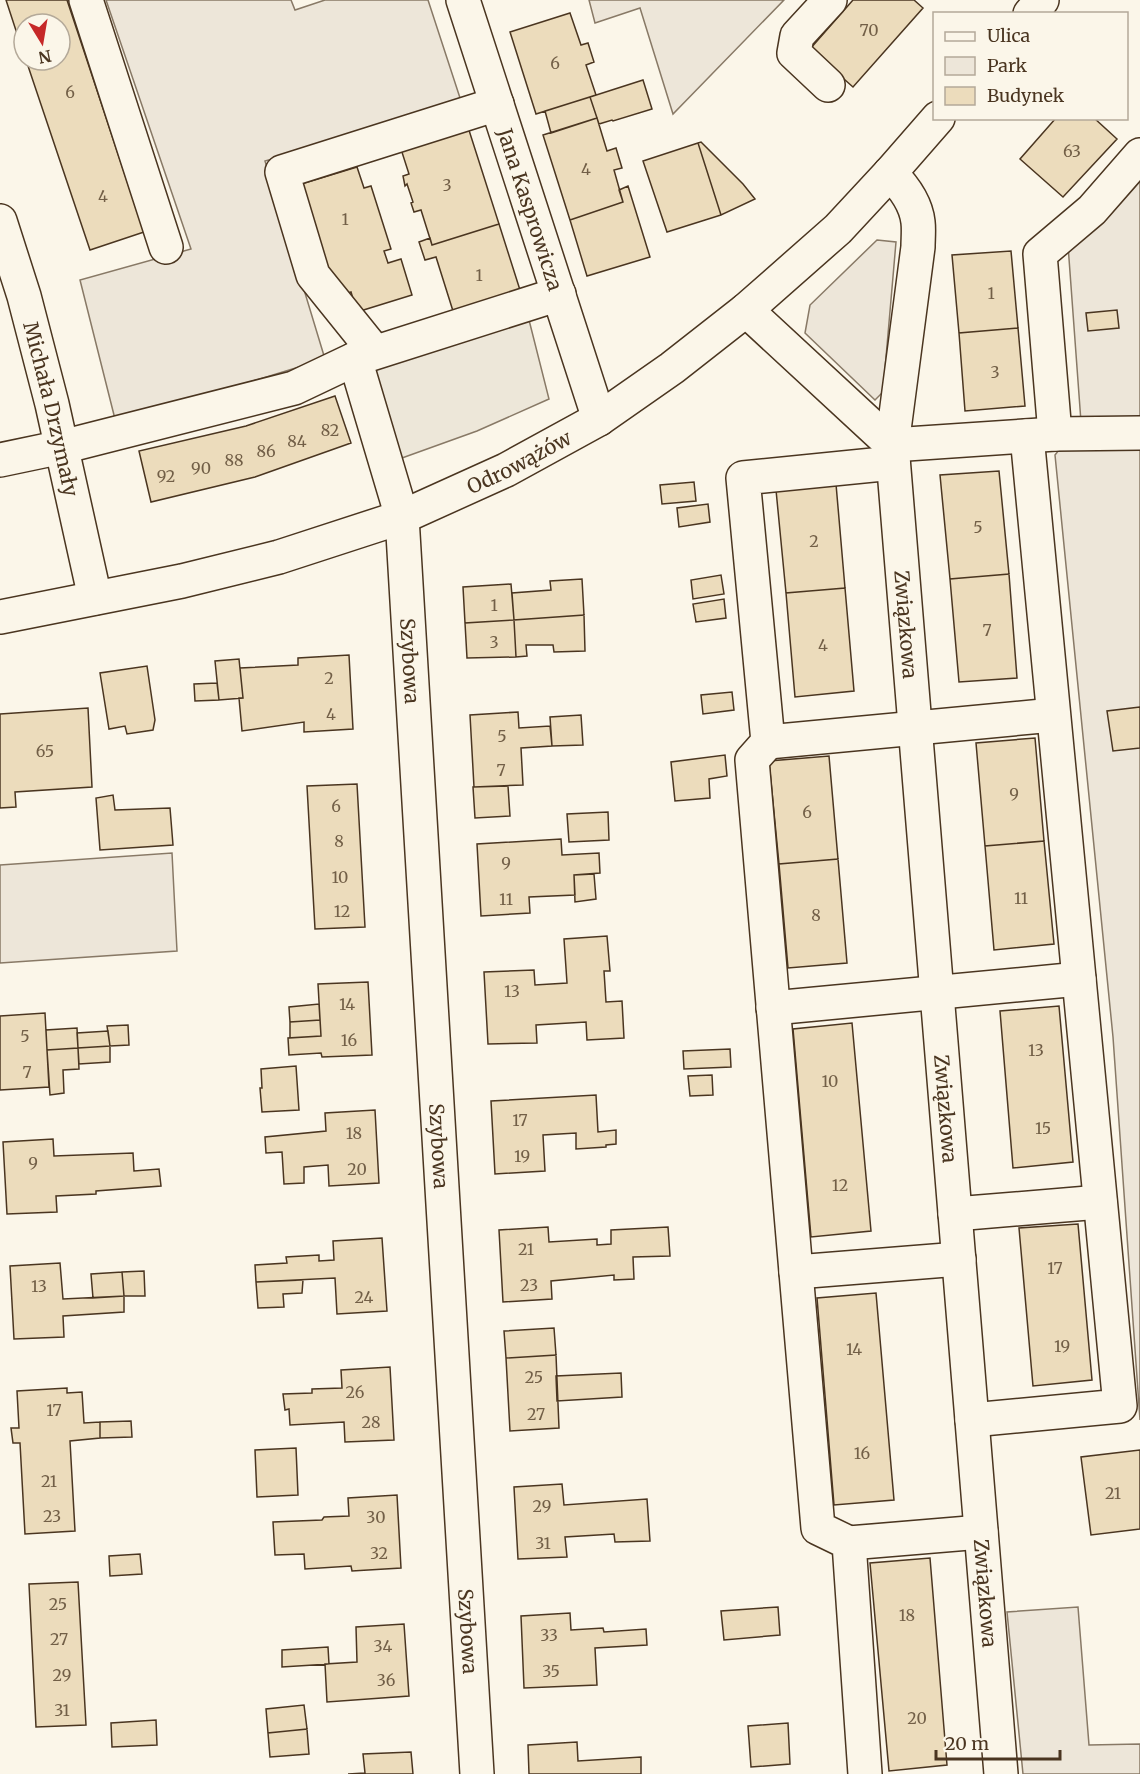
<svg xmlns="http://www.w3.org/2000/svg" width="1140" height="1774" font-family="Merriweather,serif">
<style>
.green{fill:#ede6d9;stroke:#887966;stroke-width:1.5}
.parking{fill:#ede7d9;stroke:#887966;stroke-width:1.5}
.building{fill:#ecdcbc;stroke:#4a3520;stroke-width:1.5}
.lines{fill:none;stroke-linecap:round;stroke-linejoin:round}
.minor-casing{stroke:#4a3520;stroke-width:36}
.minor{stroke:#fbf6e9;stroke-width:33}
.labels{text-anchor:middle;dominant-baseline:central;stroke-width:4.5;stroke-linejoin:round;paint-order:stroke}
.number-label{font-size:16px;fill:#725f47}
.street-label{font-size:20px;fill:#4a3520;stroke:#fbf6e9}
</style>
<rect width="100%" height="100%" fill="#fbf6e9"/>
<path class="green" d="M106 0H291L295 10 325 0H428L462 104 265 161 325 359 116 423 80 280 191 249Z
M589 0H784L673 114 640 8 595 23Z
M1140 167V1420L1113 1037 1055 455 1081 422 1068 245Z
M877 240 896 242 883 392 875 400 805 333 810 305Z
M172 853 177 951 0 963V865Z
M1078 1607 1089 1745 1140 1744V1774H1023L1007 1612Z"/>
<path class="parking" d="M528 316 549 399 477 431 402 458 373 366Z"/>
<path class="building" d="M6 0H67L144 232 90 250 26 60H60V24H24V55Z
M853 0H914L923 8 853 87 810 49Z
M570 13 581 45 588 43 594 62 586 65 596 95 536 114 510 32Z
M643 80 652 109 613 121 612 120 599 124 590 97Z
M590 97 597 118 551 133 545 111Z
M597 118 607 151 616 148 622 168 614 170 623 202 570 220 543 135Z
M1056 118H1094L1117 139 1063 197 1020 159Z
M467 124 499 224 432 245 421 210 414 212 411 203 413 202 407 184 405 186 403 176 409 174 400 146Z
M701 142 743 184 755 199 721 215 698 143Z
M698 143 721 215 667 232 643 161Z
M357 167 364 188 371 186 391 249 384 251 388 263 401 259 412 295 357 312 351 292 339 296 330 282 298 185Z
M628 186 650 257 587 276 570 220 623 202 619 190Z
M499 224 520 290 453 311 436 257 425 260 419 242 430 238 432 245Z
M1011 251 1018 328 959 333 952 255Z
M1117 310 1119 328 1088 331 1086 313Z
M1018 328 1025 406 965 411 959 333Z
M335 396 351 443 255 477 151 502 139 451 246 426Z
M999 471 1009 574 950 579 940 475Z
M694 482 696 501 662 504 660 485Z
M836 484 845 588 786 593 776 490Z
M708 504 710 522 679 527 677 508Z
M1009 574 1017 678 959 682 950 579Z
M721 575 724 594 693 599 691 580Z
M582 579 584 615 514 620 512 593 551 590 550 581Z
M511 584 514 620 465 623 463 587Z
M845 588 854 691 795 697 786 593Z
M724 599 726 618 696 622 693 604Z
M584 615 585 651 554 652 553 645H526L527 656 516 657 514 620Z
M514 620 516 657 467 658 465 623Z
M349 655 353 729 304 732V722L242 731 239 698H243L240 668 298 665V658Z
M239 659 243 698 219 700 215 661Z
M147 666 155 720 153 730 127 734 125 726 109 729 100 673Z
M217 683 219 700 195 701 194 684Z
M732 692 734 710 703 714 701 695Z
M1140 707V748L1113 751 1107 711Z
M88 708 92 787 15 792 16 807 0 808V714Z
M518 712 519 728 550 726 552 746 521 748 523 785 474 787 470 715Z
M581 715 583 745 552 746 550 717Z
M1035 738 1044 841 985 846 976 743Z
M725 755 727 776 709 779 710 798 675 801 671 762Z
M829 756 838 859 779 864 769 761Z
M357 784 365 927 315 929 307 786Z
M508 786 510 816 475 818 473 787Z
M113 795 115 810 170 808 173 845 100 850 96 798Z
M608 812 609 840 569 842 567 814Z
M561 839 562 855 599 853 600 873 574 875 575 895 529 897 530 913 481 916 477 844Z
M1044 841 1054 944 994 950 985 846Z
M838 859 847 963 788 968 779 864Z
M594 874 596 899 575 902 574 875Z
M607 936 610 971H604L606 1002 622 1001 624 1038 587 1040 586 1022 536 1025 537 1043 488 1044 484 972 534 970 535 985 567 983 564 939Z
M368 982 372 1055 322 1057 321 1053 289 1055 288 1038 321 1036 318 984Z
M319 1004 320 1020 290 1022 289 1007Z
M1059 1006 1073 1162 1013 1168 1000 1011Z
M45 1013 49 1087 0 1090V1016Z
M320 1020 321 1036 290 1038V1022Z
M852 1023 871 1231 811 1237 793 1029Z
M128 1025 129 1045 110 1046 107 1026Z
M77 1028 78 1048 47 1050 46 1030Z
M108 1031 110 1046 78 1048 77 1033Z
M110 1046V1062L79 1064 78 1048Z
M78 1048 79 1069 63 1070 64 1093 50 1095 47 1050Z
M730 1049 731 1067 684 1069 683 1051Z
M296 1066 299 1110 262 1112 260 1088H262L261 1069Z
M712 1075 713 1095 690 1096 688 1076Z
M596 1095 598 1132 616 1130V1144L606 1145V1147L576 1149V1133L543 1135 545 1171 495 1174 491 1101Z
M375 1110 379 1183 329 1186 328 1165 304 1167V1183L284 1184 282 1152 266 1153 265 1137 326 1131 325 1113Z
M53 1139 54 1156 133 1153 134 1171 159 1169 161 1186 96 1191V1194L56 1196 57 1212 7 1214 3 1142Z
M1078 1224 1092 1380 1033 1386 1019 1228Z
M548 1227 549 1242 597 1239V1245L611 1244V1230L668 1227 670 1256 633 1257 634 1279 614 1280V1275L551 1281 552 1299 503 1302 499 1230Z
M382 1238 387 1311 337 1314 335 1278 256 1282 255 1265 287 1263 286 1257 319 1255V1261L334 1260 333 1241Z
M60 1263 63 1299 124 1296V1312L63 1316 64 1337 14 1339 10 1266Z
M144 1271 145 1296H124L122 1272Z
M122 1272 124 1296 93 1298 91 1274Z
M303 1280 302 1293 283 1294 284 1307 258 1308 256 1282Z
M876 1293 894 1500 834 1505 817 1298Z
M554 1328 556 1355 506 1358 504 1331Z
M556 1355 559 1428 510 1431 506 1358Z
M390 1367 394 1440 345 1442 344 1422 290 1425 289 1409 285 1410 283 1394 312 1393V1389L342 1388 341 1370Z
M621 1373 622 1397 557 1401 556 1376Z
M67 1388V1393L82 1392 84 1423 100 1422V1438L70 1441 75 1531 25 1534 20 1443H13L11 1428H19L17 1391Z
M131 1421 132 1437 100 1438V1422Z
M296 1448 298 1495 257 1497 255 1450Z
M1140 1450V1529L1091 1535 1081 1457Z
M562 1484 564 1505 647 1499 650 1541 615 1542 614 1534 565 1537 567 1557 518 1559 514 1487Z
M397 1495 401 1568 352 1571 351 1566 305 1569 304 1554 275 1555 273 1522 322 1520 324 1517 349 1516 348 1498Z
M140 1554 142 1574 110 1576 109 1556Z
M930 1558 947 1765 889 1771 870 1563Z
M78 1582 86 1725 36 1727 29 1584Z
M778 1607 780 1635 724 1640 721 1611Z
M570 1613 571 1630 603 1628 604 1632 646 1629 647 1645 595 1648 597 1685 524 1688 521 1616Z
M404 1624 409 1696 327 1702 325 1664 357 1662 356 1627Z
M328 1647 329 1664 282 1667V1650Z
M304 1705 307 1729 268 1733 266 1709Z
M156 1720 157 1745 112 1747 111 1723Z
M788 1723 790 1764 751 1767 748 1726Z
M307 1729 309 1754 270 1757 268 1733Z
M577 1742 578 1761 641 1757V1774H529L528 1745Z
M411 1752 413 1774H348L365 1773 363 1754Z"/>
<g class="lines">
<defs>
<g id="minor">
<path d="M86 0 166 247"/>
<path id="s1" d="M463 0 599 419"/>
<path d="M1030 14 1042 0"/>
<path d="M828 85 794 53 797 36 830 0"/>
<path id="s2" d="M890 173C903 186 916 204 918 222 919 230 918 239 918 247L892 445 1001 1774"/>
<path id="s3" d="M0 221 24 296 52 404 95 598"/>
<path d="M746 310 892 445 1055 434 1140 433"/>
<path d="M375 352 313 275 282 172 497 104"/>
<path id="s4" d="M355 359 402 517 477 1774"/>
<path d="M1055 434 1040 254 1092 210 1140 155"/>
<path d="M0 460 62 447 294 388 355 359 559 294"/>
<path id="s5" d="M0 617 182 581 279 557 402 517 506 470 599 419 672 368 746 310 838 229 890 173 938 118"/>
<path d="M768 742 1053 715"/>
<path d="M773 1008 1079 979"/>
<path d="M955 1214 1100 1202"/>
<path d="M796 1272 959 1259"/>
<path d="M972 1420 1120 1406 1027 436"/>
<path d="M849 1543 981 1532"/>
<path d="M865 1774 849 1543 818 1528 752 760 768 742 743 478 893 463"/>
</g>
</defs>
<use href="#minor" class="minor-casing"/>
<use href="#minor" class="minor"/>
</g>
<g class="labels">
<g class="number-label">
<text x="869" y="30">70</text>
<text x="555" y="63">6</text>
<text x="70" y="92">6</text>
<text x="1072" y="151">63</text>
<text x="586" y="169">4</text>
<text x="447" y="185">3</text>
<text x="103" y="196">4</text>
<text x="345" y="219">1</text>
<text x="479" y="275">1</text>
<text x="991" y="293">1</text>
<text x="995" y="372">3</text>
<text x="330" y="430">82</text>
<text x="297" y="441">84</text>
<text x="266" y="451">86</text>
<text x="234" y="460">88</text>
<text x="201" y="468">90</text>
<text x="166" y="476">92</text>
<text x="978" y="527">5</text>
<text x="814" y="541">2</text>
<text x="494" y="605">1</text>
<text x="987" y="630">7</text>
<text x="494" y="642">3</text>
<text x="823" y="645">4</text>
<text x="329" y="678">2</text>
<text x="331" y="714">4</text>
<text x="502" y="736">5</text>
<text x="45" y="751">65</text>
<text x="501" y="770">7</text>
<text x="1014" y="794">9</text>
<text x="336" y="806">6</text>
<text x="807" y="812">6</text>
<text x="339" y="841">8</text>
<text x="506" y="863">9</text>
<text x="340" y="877">10</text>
<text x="1021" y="898">11</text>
<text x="506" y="899">11</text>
<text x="342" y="911">12</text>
<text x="816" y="915">8</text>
<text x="512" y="991">13</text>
<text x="347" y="1004">14</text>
<text x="25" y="1036">5</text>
<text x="349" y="1040">16</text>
<text x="1036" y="1050">13</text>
<text x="27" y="1072">7</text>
<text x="830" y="1081">10</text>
<text x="520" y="1120">17</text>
<text x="1043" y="1128">15</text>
<text x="354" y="1133">18</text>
<text x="522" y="1156">19</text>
<text x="33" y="1163">9</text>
<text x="357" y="1169">20</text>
<text x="840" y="1185">12</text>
<text x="526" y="1249">21</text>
<text x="1055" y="1268">17</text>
<text x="529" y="1285">23</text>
<text x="39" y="1286">13</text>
<text x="364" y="1297">24</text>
<text x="1062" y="1346">19</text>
<text x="854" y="1349">14</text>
<text x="534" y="1377">25</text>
<text x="355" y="1392">26</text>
<text x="54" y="1410">17</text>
<text x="536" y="1414">27</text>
<text x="371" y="1422">28</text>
<text x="862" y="1453">16</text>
<text x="49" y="1481">21</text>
<text x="1113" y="1493">21</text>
<text x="542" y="1506">29</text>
<text x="52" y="1516">23</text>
<text x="376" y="1517">30</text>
<text x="543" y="1543">31</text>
<text x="379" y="1553">32</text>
<text x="58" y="1604">25</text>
<text x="907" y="1615">18</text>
<text x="549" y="1635">33</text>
<text x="59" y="1639">27</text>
<text x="383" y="1646">34</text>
<text x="551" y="1671">35</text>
<text x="62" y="1675">29</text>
<text x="386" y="1680">36</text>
<text x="62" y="1710">31</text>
<text x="917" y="1718">20</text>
</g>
<g class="street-label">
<text stroke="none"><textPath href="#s1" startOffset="220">Jana Kasprowicza</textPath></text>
<text stroke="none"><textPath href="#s3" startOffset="195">Michała Drzymały</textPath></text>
<text stroke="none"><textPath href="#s5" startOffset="544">Odrowążów</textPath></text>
<text stroke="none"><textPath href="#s2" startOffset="462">Związkowa</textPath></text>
<text stroke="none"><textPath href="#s4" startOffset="309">Szybowa</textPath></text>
<text stroke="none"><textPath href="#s2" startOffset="948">Związkowa</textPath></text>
<text stroke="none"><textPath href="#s4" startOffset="795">Szybowa</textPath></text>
<text stroke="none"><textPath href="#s2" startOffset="1434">Związkowa</textPath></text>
<text stroke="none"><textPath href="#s4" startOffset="1281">Szybowa</textPath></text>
</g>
</g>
<rect x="933" y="12" width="195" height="108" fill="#fbf6e9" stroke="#b4a999" stroke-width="1.5"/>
<rect x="945" y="32" width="30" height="9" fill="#fbf6e9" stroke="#b4a999" stroke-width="1.5"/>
<text x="987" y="42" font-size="18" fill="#4a3520">Ulica</text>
<rect x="945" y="57" width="30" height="18" fill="#ede6d9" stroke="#b4a999" stroke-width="1.5"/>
<text x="987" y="72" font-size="18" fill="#4a3520">Park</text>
<rect x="945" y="87" width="30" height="18" fill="#ecdcbc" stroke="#b4a999" stroke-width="1.5"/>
<text x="987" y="102" font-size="18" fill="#4a3520">Budynek</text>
<g transform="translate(42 42) rotate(169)"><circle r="28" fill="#fbf6e9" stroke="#b4a999" stroke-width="1.5"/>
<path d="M0-4.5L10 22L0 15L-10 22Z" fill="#c62828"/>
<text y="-9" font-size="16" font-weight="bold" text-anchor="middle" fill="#4a3520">N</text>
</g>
<path d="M936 1750v9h124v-9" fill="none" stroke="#4a3520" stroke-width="3"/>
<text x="945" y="1750" font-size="18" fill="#4a3520" stroke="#fbf6e9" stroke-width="4.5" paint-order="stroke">20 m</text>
</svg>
